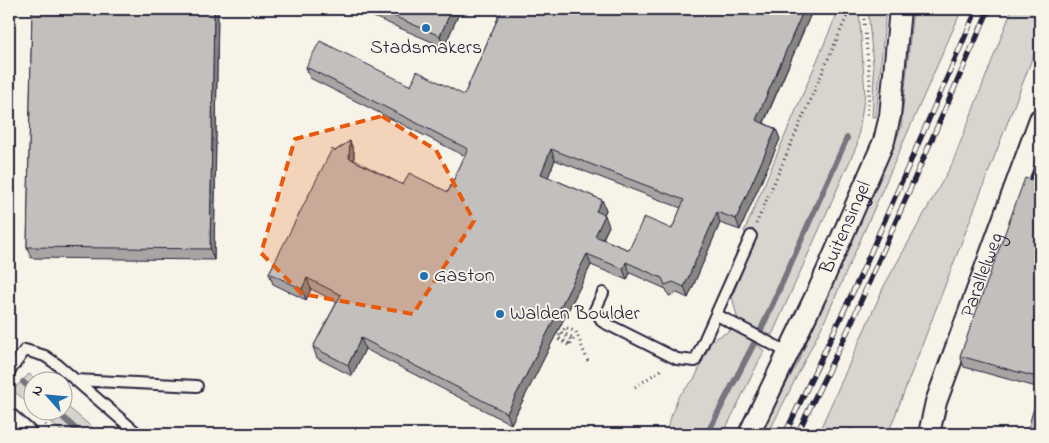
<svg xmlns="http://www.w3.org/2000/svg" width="1049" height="443" font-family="'Indie Flower',sans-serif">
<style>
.green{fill:#d8d5cf;stroke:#7d7c85}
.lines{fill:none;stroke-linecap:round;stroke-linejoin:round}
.stream{stroke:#76747f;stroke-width:6}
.lane-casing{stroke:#22223b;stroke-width:14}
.street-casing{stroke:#22223b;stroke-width:24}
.path{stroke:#22223b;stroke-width:3;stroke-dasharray:1 4;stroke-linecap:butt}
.lane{stroke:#f7f3e8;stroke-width:10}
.street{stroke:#f7f3e8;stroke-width:20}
.rail-casing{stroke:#22223b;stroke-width:5.5}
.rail{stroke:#f7f3e8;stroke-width:4;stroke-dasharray:11;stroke-linecap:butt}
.wall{fill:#a7a4a3;stroke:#22223b;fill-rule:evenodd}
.shaded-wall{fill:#888684;stroke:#22223b}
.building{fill:#c2bfbd;stroke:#22223b;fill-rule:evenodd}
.marked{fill:#e8590c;fill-opacity:0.2;stroke:#e8590c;stroke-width:4;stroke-dasharray:10 6;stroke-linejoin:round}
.poi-dot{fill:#1f6fb2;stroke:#f7f3e8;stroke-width:2}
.labels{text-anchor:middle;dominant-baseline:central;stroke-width:4;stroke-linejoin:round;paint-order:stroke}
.poi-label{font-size:20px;fill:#22223b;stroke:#f7f3e8;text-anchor:start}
.street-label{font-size:20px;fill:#22223b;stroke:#f7f3e8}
</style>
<rect width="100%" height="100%" fill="#f7f3e8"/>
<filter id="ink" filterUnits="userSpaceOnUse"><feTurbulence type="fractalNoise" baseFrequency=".02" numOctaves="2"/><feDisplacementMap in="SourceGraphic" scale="10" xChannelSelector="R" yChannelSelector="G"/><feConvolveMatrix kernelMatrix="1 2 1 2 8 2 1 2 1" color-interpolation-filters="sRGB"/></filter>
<g filter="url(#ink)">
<path class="green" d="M839 9H859L865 93 857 145 772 335 760 332 738 320 732 297 756 237 744 232Z
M868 9H886L876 117H872L874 76Z
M913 9H962L826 318 768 434H760L798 362 901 128Z
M1012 9H1040V38L888 434H818L884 286 952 164Z
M732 330 754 342 764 351 723 434H665L678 397 695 378 712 340Z
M29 374 36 380H32V407L13 390Z
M63 403 100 434H65L37 411 62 410Z"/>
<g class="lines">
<path class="stream" d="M23 382 32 390
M55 410 81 434
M707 434 760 332 847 138"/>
<defs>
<path id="lane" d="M603 293 595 310 603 322 677 359 695 361 751 236
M717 315 789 353
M9 372 25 350 45 356 58 365 138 434
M75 380 197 386"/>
<g id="street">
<path d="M9 419 26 434"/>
<path id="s1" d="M749 434 819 289 884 141 890 116 900 9"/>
<path id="s2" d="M929 434 936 402 1040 119"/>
</g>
</defs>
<use href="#lane" class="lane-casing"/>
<use href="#street" class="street-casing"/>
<path class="path" d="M863 9 870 83 867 118
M756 224 850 9
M554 337 570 346 574 338 561 332 558 338 569 343 571 339 562 334 565 327 576 332 589 364
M635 387 664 368
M9 393 16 399
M45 425 55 434
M848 434 851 426"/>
<use href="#lane" class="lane"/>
<use href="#street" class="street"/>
<defs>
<path id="rail" d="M785 434 859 279 977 9
M797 434 849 328 989 9"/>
</defs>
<use href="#rail" class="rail-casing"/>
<use href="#rail" class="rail"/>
</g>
<path class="wall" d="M32 9H218L214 260 31 258 27 247Z
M355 9H461L444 47Z
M502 9H813L764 123 776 129 780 139 740 230 720 223 688 298 677 293 669 296 666 289 630 273 627 280 591 265 511 424 365 349 352 376 317 358 313 347 337 302 311 289 306 300 273 284 269 273 335 151 350 141 354 152V160L403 185 448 192 465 156 310 78 306 67 464 95ZM555 160 681 208 672 229 629 250 603 239 609 226 604 215 606 210 602 200 548 177Z
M1040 154V434H1030L1028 429 1040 388 964 367 960 356 1031 180Z"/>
<path class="shaded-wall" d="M214 9H218L214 260 210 249Z
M452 9H461L444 47 440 36Z
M804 9H813L760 131 756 120Z
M776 129 780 139 740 230 736 219Z
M350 141 354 152 353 169 349 158Z
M551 149 555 160 545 185 541 174Z
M602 200 606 210 600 222 596 211Z
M717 212 720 223 688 298 684 287Z
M605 215 609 226 599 246 595 236Z
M587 254 591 265 511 424 507 413Z
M626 262 630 273 627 280 623 269Z
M307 278 311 289 306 300 302 289Z
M361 338 365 349 352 376 348 365Z"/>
<path class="building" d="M32 9H214L210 249 27 247Z
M377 9H452L440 36Z
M502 9H804L756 120 776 129 736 219 717 212 684 287 673 282 665 285 662 278 626 262 623 269 587 254 507 413 361 338 348 365 313 347 341 295 307 278 302 289 269 273 332 149 335 151 350 141 349 158 403 185 409 173 448 192 468 149 306 67 320 41 411 86 417 71 464 95ZM551 149 684 200 672 229 644 217 629 250 595 236 605 215 596 211 602 200 541 174Z
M1040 154V378L960 356 1025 178 1031 180Z
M1040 387V433L1028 429Z"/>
</g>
<path class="marked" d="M382 116 436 150 474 221 413 314 302 294 261 253 295 139Z"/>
<g class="poi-dot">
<circle cx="426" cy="28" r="5"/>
<circle cx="424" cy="276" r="5"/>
<circle cx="500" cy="314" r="5"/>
</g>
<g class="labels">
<g class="poi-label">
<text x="426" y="48" text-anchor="middle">Stadsmakers</text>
<text x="434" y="276">Gaston</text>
<text x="510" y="314">Walden Boulder</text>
</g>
<g class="street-label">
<text stroke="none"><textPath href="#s1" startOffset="228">Buitensingel</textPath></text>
<text stroke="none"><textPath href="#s2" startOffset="168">Parallelweg</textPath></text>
</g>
</g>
<rect width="1049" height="443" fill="none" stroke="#f7f3e8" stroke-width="30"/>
<rect x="15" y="15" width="1019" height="413" fill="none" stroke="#22223b" stroke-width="2" filter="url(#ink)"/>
<g transform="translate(48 396) rotate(297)"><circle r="24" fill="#f7f3e8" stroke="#a29fa3"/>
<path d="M0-4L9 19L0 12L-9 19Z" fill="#1f6fb2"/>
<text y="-8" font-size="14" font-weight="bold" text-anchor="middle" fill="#22223b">N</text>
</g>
</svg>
